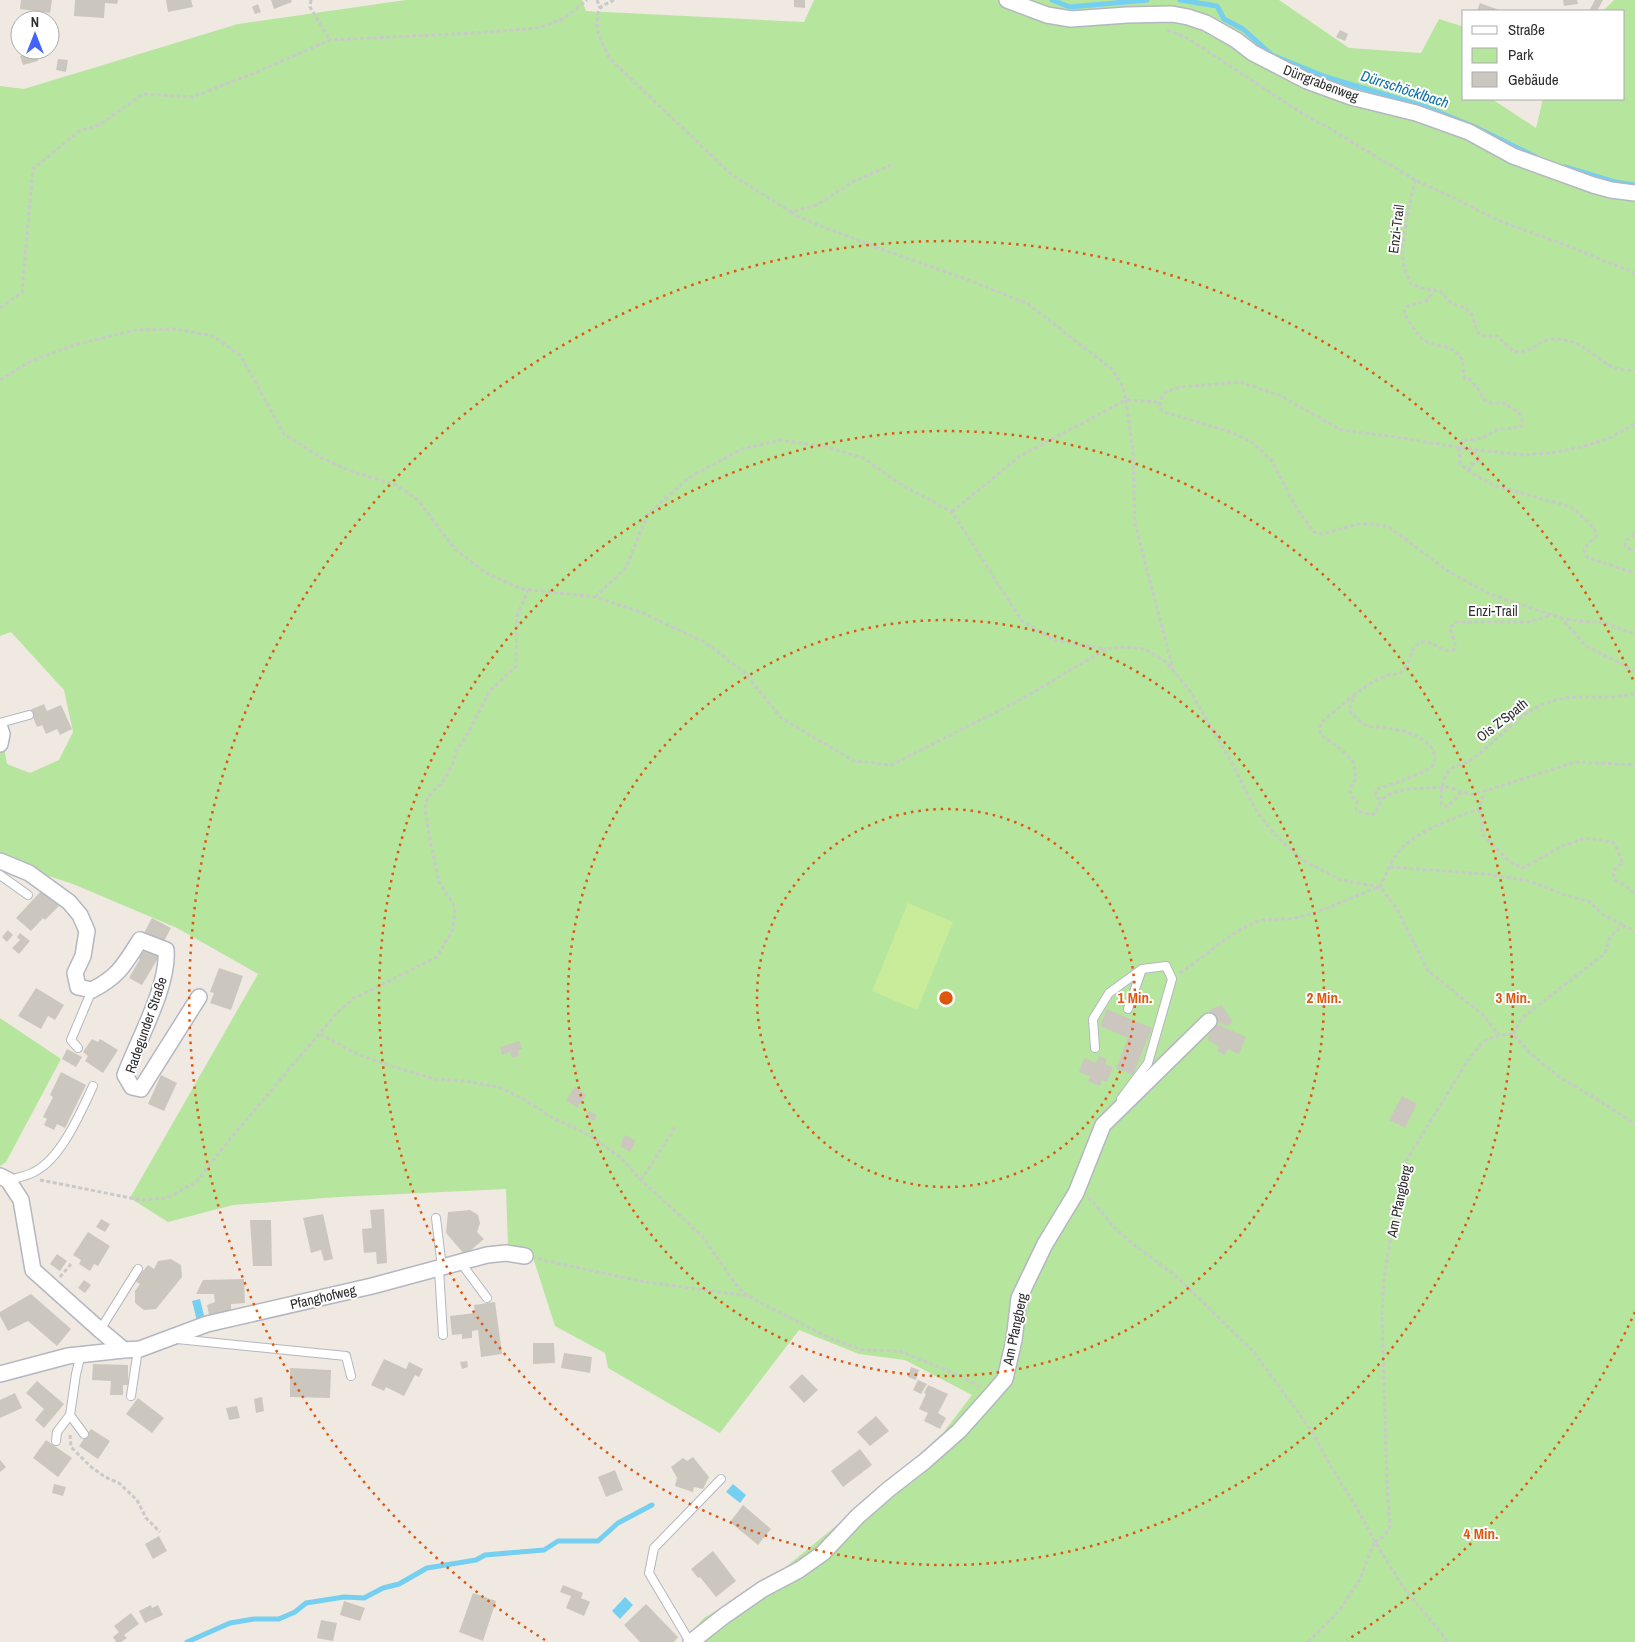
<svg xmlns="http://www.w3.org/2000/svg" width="1635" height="1642" font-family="'Archivo Narrow',sans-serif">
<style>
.green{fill:#b6e59e}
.pitch{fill:#c9ec9a}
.water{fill:#75cff0}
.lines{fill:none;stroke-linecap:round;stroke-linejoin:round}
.stream{stroke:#75cff0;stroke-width:5}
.building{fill:#cbc7bf}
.lane-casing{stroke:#b4b7c1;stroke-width:10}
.street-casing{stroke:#b4b7c1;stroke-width:18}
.path{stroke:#c9c9c9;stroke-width:3;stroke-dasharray:4 2.5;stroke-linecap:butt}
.lane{stroke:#fff;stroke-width:8}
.street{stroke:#fff;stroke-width:15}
.ring{fill:none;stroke:#df570e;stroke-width:2.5;stroke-dasharray:2.5 5}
.labels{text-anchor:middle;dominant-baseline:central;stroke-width:4;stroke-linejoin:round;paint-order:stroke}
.street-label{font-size:14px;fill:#2e2e2e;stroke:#fff}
.water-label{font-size:15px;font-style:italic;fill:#0d6fa3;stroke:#fff}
.centre{fill:#df570e;stroke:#fff;stroke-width:2.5}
.ring-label{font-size:15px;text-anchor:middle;font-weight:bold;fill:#df570e;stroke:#fff;stroke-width:4;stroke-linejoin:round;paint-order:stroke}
</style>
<rect width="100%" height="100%" fill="#efe9e1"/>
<path class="green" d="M406 0H582L586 11 804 22 814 0H1279L1349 48 1421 53 1439 19 1464 27V99H1492L1536 128 1543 99H1624V11H1603L1614 0H1635V1642H682L704 1618 781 1571 908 1467 943 1433 972 1395 905 1360 859 1354 799 1330 720 1433 608 1368 605 1353 555 1326 530 1248 508 1246 506 1189 338 1197 233 1205 168 1222 130 1198 258 974 177 928 73 884 0 860V725L7 764 30 773 59 760 73 732 64 690 11 632 0 636V86L24 89 238 24Z
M0 1018 61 1059 6 1162 0 1166Z"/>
<path class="pitch" d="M908 903 953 922 917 1010 872 991Z"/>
<path class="water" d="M200 1299 205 1319 197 1321 192 1301Z
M733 1484 746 1495 740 1503 726 1492Z
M625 1597 633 1605 620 1619 612 1611Z"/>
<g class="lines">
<path class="stream" d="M1052 0 1070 7 1147 0
M1180 0 1217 6 1224 19 1243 29 1272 55 1326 77 1426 107 1475 127 1536 157
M1565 167 1615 182 1635 185
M187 1642 230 1623 254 1619H279L295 1612 306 1603 344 1597 364 1598 383 1588 399 1584 427 1568 476 1560 485 1555 544 1550 558 1541H598L618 1523 652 1505"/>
</g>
<path class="building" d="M21 0H52L50 13 20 9Z
M75 0H118L117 4 105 3 104 18 74 16Z
M166 0H191L193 7 168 12Z
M271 0H291L292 2 274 9Z
M794 0H805V8L794 7Z
M1563 0H1577L1578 4 1564 6Z
M1595 0H1603L1597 11H1589Z
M1480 3 1499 10 1498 11H1477Z
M258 4 261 12 255 14 252 7Z
M1340 30 1348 34 1345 41 1336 37Z
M35 52 38 61 23 65 20 56Z
M58 59 68 60 66 72 56 70Z
M44 704 47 711 61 705 72 729 60 735 57 729 46 734 42 725 37 727 30 710Z
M42 890 59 906 45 920 43 918 31 931 16 918Z
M152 918 171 928 163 943 144 933Z
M8 930 13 935 7 942 2 937Z
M20 933 30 941 19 954 12 948 20 940 17 937Z
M147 947 160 955 142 985 129 978 140 959 136 957 141 949 144 952Z
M219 968 243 976 231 1010 210 1003 214 993 210 992Z
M36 988 64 1005 55 1020 48 1016 41 1029 18 1016Z
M1222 1005 1233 1023 1226 1026 1214 1020 1209 1010Z
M1107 1009 1152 1028 1133 1075 1116 1068 1128 1038 1100 1026Z
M1214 1023 1246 1037 1239 1054 1228 1049 1225 1055 1217 1051 1219 1046 1207 1040Z
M92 1039 98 1042 100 1039 118 1050 103 1073 85 1061 88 1056 83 1052Z
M519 1041 522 1049 518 1050 519 1056 512 1058 510 1052 502 1055 500 1047Z
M67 1049 82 1057 76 1067 62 1059Z
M1099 1056 1107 1059 1105 1064 1113 1067 1107 1082 1102 1080 1100 1086 1088 1081 1090 1076 1079 1072 1084 1058 1096 1063Z
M61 1072 86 1085 65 1128 57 1124 54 1130 44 1125 47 1119 43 1117 53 1097 50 1095Z
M161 1075 177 1083 164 1111 148 1104Z
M575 1087 586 1095 577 1108 566 1100Z
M1402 1096 1417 1104 1405 1128 1389 1120Z
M589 1111 597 1115 594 1121 586 1117Z
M625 1135 636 1141 630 1152 620 1146Z
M384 1209 387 1263 377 1264 376 1252 364 1253 362 1229 372 1228 370 1210Z
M470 1210 478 1215 480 1223 477 1232 484 1239 465 1255 446 1233 448 1212Z
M323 1214 333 1259 324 1261 321 1250 311 1253 303 1218Z
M101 1219 110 1224 105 1232 96 1227Z
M250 1220H271L272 1266H253Z
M88 1232 110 1246 98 1266 94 1264 90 1271 79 1264 81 1260 73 1255Z
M57 1254 67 1261 60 1271 50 1264Z
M171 1259 181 1265 182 1277 156 1309 144 1310 135 1303V1291L140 1284 135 1281 148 1265 154 1269 158 1261Z
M244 1279 245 1303 231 1304V1313L210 1319 207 1305 215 1302 214 1294H196L203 1280Z
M84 1280 91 1285 85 1293 78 1288Z
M31 1294 71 1329 57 1346 28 1321 8 1331 0 1316V1312Z
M495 1302 502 1354 481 1357 478 1330 472 1331V1338L462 1339V1334L452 1335 450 1316 475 1313 474 1305Z
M533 1343H554L555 1363 533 1364Z
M564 1353 592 1357 590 1373 561 1368Z
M384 1359 406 1369 409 1362 423 1369 419 1377 415 1375 404 1396 386 1387 384 1391 371 1385Z
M467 1361 468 1367 462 1369 460 1362Z
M93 1364 128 1365V1385H123V1395H110L111 1381 92 1380Z
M911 1367 919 1370 916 1380 908 1377Z
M290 1368 331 1370 330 1398 290 1397Z
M802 1374 818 1390 804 1403 789 1387Z
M918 1380 927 1384 921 1394 913 1390Z
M37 1381 64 1404 44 1428 35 1420 44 1409 26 1393Z
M928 1385 948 1394 938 1413 946 1418 940 1429 924 1421 928 1413 919 1409 926 1394 924 1393Z
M15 1393 22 1408 0 1418V1400Z
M262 1397 264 1411 256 1413 254 1399Z
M138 1398 164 1418 152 1433 126 1414Z
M237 1406 240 1418 229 1420 226 1408Z
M876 1416 889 1431 870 1446 857 1432Z
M91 1429 110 1441 98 1459 79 1446Z
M46 1440 72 1458 58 1477 33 1458Z
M860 1449 872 1465 843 1487 831 1471Z
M693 1457 709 1477 703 1489 694 1487 693 1492 675 1486 677 1478 671 1467 683 1458 687 1461Z
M0 1460 6 1467 0 1472Z
M615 1470 623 1490 606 1497 598 1477Z
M54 1484 66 1487 63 1496 52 1493Z
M743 1505 771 1529 758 1545 730 1522Z
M159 1536 167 1551 153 1559 145 1544Z
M713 1551 736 1581 716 1597 700 1577 698 1578 691 1569Z
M563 1585 583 1593 581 1598 590 1602 584 1616 566 1608 571 1596 560 1592Z
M473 1593 496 1601 483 1641 459 1632Z
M344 1601 365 1608 360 1621 340 1615Z
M646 1604 678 1637 674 1642H640L624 1625Z
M151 1605 152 1608 158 1605 163 1615 145 1623 139 1611Z
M131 1613 139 1624 124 1635 127 1638 121 1642H116L113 1637 119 1632 114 1626Z
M321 1620 337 1623 333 1641 317 1638Z"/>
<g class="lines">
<defs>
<path id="lane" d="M0 723 29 715
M0 875 28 895
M1128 1009 1142 969
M78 1048 71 1040 92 990
M1095 1048 1093 1019 1109 993 1142 969 1166 966 1172 979 1148 1063 1121 1099
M8 1180C16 1178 27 1176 34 1172 61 1159 81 1112 93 1086
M436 1218 442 1268
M461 1263 487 1298
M439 1269 443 1335
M100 1330 138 1269
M177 1339 346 1356 351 1376
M81 1354 76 1374 70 1415 84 1434
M131 1396 138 1349
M56 1441 57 1432 70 1415
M690 1642 649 1573 654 1548 721 1479"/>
<path id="street" d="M1007 0 1047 15 1071 19 1127 15 1172 14 1188 17 1206 23 1236 40 1253 53 1307 81 1351 97 1416 113 1469 132 1513 156 1593 185 1611 190 1635 193
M0 728 2 734 0 744
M0 861 29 873 69 902 80 915 87 931 83 956 75 973 78 987 92 990C119 976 124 965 140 940L166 950C169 986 138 1040 125 1075L132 1087 141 1089 199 997
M0 1176 8 1180 21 1200 33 1270 100 1330 124 1350
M0 1374 68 1356 124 1350 140 1349 207 1324 372 1286 487 1255 506 1253 525 1256
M691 1642 724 1616 763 1589 799 1570 823 1553 858 1516 889 1489 925 1461 959 1431 992 1394 1005 1379 1014 1340 1019 1298 1045 1244 1076 1193 1103 1125 1209 1021"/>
</defs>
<use href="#lane" class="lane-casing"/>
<use href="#street" class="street-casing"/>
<path class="path" d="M311 0 310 7 330 40
M597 0 600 8
M614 0 602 6 598 13 597 30 609 58 732 175 791 212 817 205 854 181 894 164
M1167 30 1189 39 1306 116 1327 127 1415 180 1464 203 1497 220 1568 246 1635 273
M1415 180 1408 212 1402 250 1404 268 1411 284 1422 288 1440 291 1451 303 1465 308 1471 313 1478 333 1484 336H1497L1514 352C1519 351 1525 352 1529 350 1540 344 1543 338 1557 339 1582 341 1590 354 1609 365 1616 370 1626 370 1635 371
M791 212 801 218 870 245 979 284 1028 304 1112 369 1123 387 1126 400 1159 402
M1428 288 1431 295 1426 301 1407 306 1404 312C1405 317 1419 337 1424 340 1433 347 1450 344 1460 356 1465 363 1462 371 1465 379H1469L1480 391 1483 399 1492 403H1504L1518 412 1523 422 1522 426 1514 428 1499 429 1482 438 1462 441 1459 447 1460 464 1470 472 1493 485 1571 507 1588 522 1597 533 1595 538 1589 542 1584 550 1588 558 1635 573
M0 308 22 292 33 169 79 131 99 125 143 94 192 97 252 74 330 40 475 33 538 28 563 19 587 0
M0 380 31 361 74 345 135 330 175 329 213 336 240 355 284 434 320 457 353 472 396 485 417 499 455 549 486 573 522 589 595 597 638 611 706 643 745 673 781 718 854 761 891 765 1020 700 1106 649 1125 647 1145 649 1166 662 1190 691 1232 763 1254 807 1273 833 1302 860 1341 880 1380 887 1397 909 1428 971 1482 1014 1499 1035
M1635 424 1609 438 1585 446 1551 453 1523 455 1469 449 1396 437 1341 430 1279 395 1240 382 1181 387 1168 391 1162 396 1159 407 1164 412 1231 432 1252 442 1272 461 1297 509 1314 532 1322 534 1358 524H1373L1389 527 1448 571 1492 595 1561 618 1586 646 1635 671
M1470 471V465L1481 460 1473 450
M952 512 1020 456 1126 400 1133 453 1135 524 1173 669
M1635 535 1626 540 1625 545 1631 550 1635 549
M595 597 626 568 647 515 690 477 742 449 781 440 827 447 863 458 900 484 952 512 1022 621 1054 640 1106 649
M1549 616 1528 622H1456L1450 628 1455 643 1454 650C1440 654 1433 639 1422 642 1409 646 1412 662 1403 670 1399 675 1394 674 1389 675 1377 678 1365 687 1355 694L1349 711C1355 716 1361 723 1368 726 1371 727 1376 727 1380 727 1398 730 1418 732 1431 747 1436 754 1436 761 1431 768L1402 781 1377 789C1375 793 1375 795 1378 799H1382L1392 793 1408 789 1448 787 1472 795 1576 762 1635 765
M1560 618 1586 622H1602L1635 634
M1355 694 1324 720 1319 727 1321 735 1341 749 1354 763 1356 779 1350 788 1351 796 1357 801 1356 810 1371 815 1376 813 1382 799
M1461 792 1447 807 1441 804C1441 794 1441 780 1449 771 1453 766 1463 764 1469 761 1499 741 1520 709 1556 700 1582 693 1607 701 1635 693
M1479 809 1482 819V834L1510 862 1523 868 1560 847 1585 838 1613 842C1618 849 1619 856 1623 863 1616 868 1611 871 1615 880L1625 885 1635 893
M1390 867 1485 874 1530 881 1562 894 1590 902 1602 914 1624 926
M1180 973C1206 956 1227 934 1256 922 1268 918 1282 920 1294 918 1325 912 1351 896 1380 887 1386 874 1393 856 1403 847 1425 827 1452 819 1479 809L1484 793
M320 1034 357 1054 391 1066 435 1079 464 1081 499 1087 523 1099 553 1118 591 1136 621 1158 641 1180 702 1236 738 1287 748 1296
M1513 1034 1522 1018 1604 954C1607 950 1606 948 1608 942 1610 935 1617 930 1624 926L1635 931
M40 1180 141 1200 167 1198 196 1182 231 1138 336 1014 353 999 437 957 453 929 455 907 439 882 429 835 425 807 427 800 432 792 442 783 452 765 457 750 468 733 489 692 516 666 517 616 528 590
M641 1180 676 1126
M1088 1198 1091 1200 1114 1227 1134 1245 1176 1276 1254 1352 1313 1433 1331 1467 1357 1508 1375 1542 1402 1585 1448 1642
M538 1259 640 1281 748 1296 829 1338 863 1350 900 1351 960 1376 980 1387
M60 1277 72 1263
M70 1435 71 1447 90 1466 105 1477 119 1483 137 1500 146 1518 160 1532
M1375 1542 1384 1536 1390 1527 1387 1482 1382 1315 1384 1279 1399 1184 1406 1161 1468 1060 1484 1041 1499 1035 1513 1034 1530 1053 1559 1077 1605 1104 1635 1124
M1308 1642 1339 1611 1359 1581 1374 1543"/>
<use href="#lane" class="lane"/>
<use href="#street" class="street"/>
</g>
<g class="ring">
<circle cx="946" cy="998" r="189"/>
<circle cx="946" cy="998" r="378"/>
<circle cx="946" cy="998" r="567"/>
<path d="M1635 1312A757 757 0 0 1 1347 1640M545 1640A757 757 0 1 1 1635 684"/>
</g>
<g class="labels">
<g class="street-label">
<text transform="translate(1321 83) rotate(21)">Dürrgrabenweg</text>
<text transform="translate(1396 229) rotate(-83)">Enzi-Trail</text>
<text x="1493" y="611">Enzi-Trail</text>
<text transform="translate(1502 720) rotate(-38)">Ois Z'Spath</text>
<text transform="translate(146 1025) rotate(-71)">Radegunder Straße</text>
<text transform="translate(1399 1201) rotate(-78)">Am Pfangberg</text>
<text transform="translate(323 1297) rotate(-13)">Pfanghofweg</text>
<text transform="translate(1015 1329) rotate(-78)">Am Pfangberg</text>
</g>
<g class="water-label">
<text transform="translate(1405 89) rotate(18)">Dürrschöcklbach</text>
</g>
</g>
<circle cx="946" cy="998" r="8" class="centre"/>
<g class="ring-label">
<text x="1135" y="1003">1 Min.</text>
<text x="1324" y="1003">2 Min.</text>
<text x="1513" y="1003">3 Min.</text>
<text x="1481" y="1539">4 Min.</text>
</g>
<rect x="1462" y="10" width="162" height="90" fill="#ffffff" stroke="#ababab"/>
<rect x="1472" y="26" width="25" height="8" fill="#ffffff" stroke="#ababab"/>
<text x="1508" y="35" font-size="15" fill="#2e2e2e">Straße</text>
<rect x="1472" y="48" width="25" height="15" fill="#b6e59e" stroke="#ababab"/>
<text x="1508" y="60" font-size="15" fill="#2e2e2e">Park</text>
<rect x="1472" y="72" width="25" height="15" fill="#cbc7bf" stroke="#ababab"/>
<text x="1508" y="85" font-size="15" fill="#2e2e2e">Gebäude</text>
<g transform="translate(35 35)"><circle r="24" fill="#ffffff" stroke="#ababab"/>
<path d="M0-4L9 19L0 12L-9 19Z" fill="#4264fb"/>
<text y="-8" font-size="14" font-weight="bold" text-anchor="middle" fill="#2e2e2e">N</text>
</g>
</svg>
